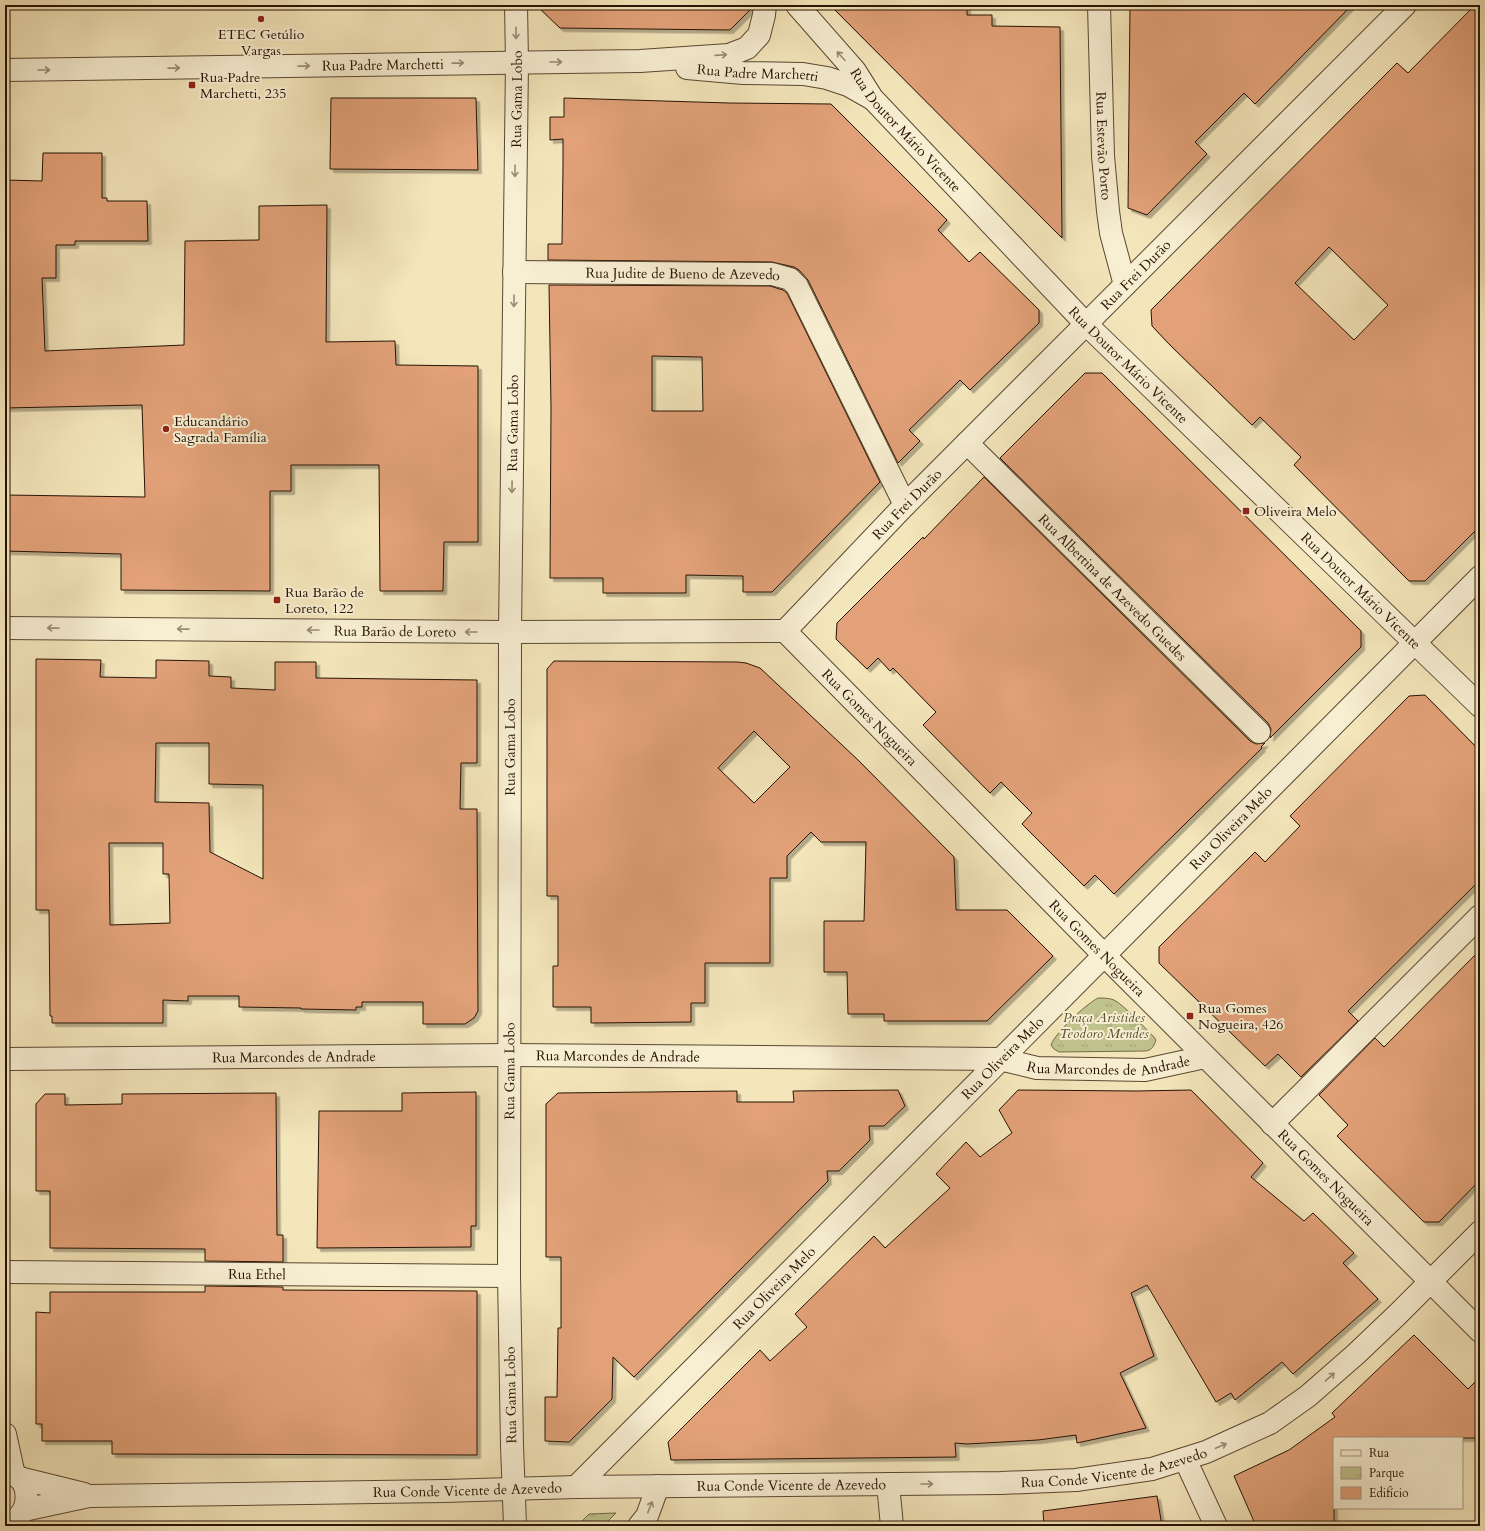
<svg xmlns="http://www.w3.org/2000/svg" width="1485" height="1531" font-family="Cardo,serif">
<style>
.park{fill:url(#park-tufts);stroke:#746a48}
.building{fill:#e2a178;stroke:#271203;fill-rule:evenodd;filter:url(#shadow)}
.lines{fill:none;stroke-linecap:round;stroke-linejoin:round}
.minor-casing{stroke:#5a4731;stroke-width:24}
.minor{stroke:#f8efd3;stroke-width:22}
.oneway{stroke:#9a8c75}
.poi-dot{fill:#8f2418;stroke:#f8efd3;stroke-width:1.5}
.labels{text-anchor:middle;dominant-baseline:central;stroke-width:4;stroke-linejoin:round;paint-order:stroke}
.poi-label{font-size:14px;fill:#271203;stroke:#f8efd3;text-anchor:start}
.street-label{font-size:14px;fill:#271203;stroke:#f8efd3}
.park-label{font-size:14px;font-style:italic;fill:#5d5033;stroke:#f8efd3}
</style>
<defs>
<pattern id="park-tufts" width="24" height="20" patternUnits="userSpaceOnUse"><rect width="24" height="20" fill="#c0c38d"/><path d="M3 7l-1-3M5 7V3M7 7l1-3M15 17l-1-3M17 17v-4M19 17l1-3" fill="none" stroke="#a5a678"/></pattern>
<filter id="shadow"><feDropShadow dx="3.5" dy="3.5" stdDeviation="0" flood-color="#0004"/></filter>
</defs>
<rect width="100%" height="100%" fill="#f4e6bb"/>
<filter id="stains"><feTurbulence type="fractalNoise" baseFrequency=".005" numOctaves="4"/><feColorMatrix values="0 0 0 0 .2 0 0 0 0 .09 0 0 0 0 .02 0 0 0 .5 -.17"/></filter>
<radialGradient id="worn" r=".72"><stop offset=".6" stop-color="#630" stop-opacity="0"/><stop offset="1" stop-color="#630" stop-opacity=".3"/></radialGradient>
<path class="park" d="M1098 998C1104 998 1109 998 1114 1000 1124 1005 1145 1028 1154 1037L1156 1040C1154 1046 1152 1050 1146 1051L1059 1052 1054 1049 1051 1045C1055 1033 1086 1004 1098 998Z
M616 1513 603 1526H577L589 1514Z"/>
<path class="building" d="M536 5H752V8L730 30 560 28Z
M830 5H967V15H992V26L1060 27 1062 238Z
M1130 5H1352L1255 104 1244 93 1195 142 1207 154 1147 215 1128 208Z
M1475 5H1480V526L1425 581H1409L1294 465 1301 457 1260 417 1252 425 1170 345 1152 326 1151 310 1397 63 1408 73ZM1329 247 1388 305 1354 340 1295 283Z
M331 98H476L478 170 330 169Z
M564 98 729 103 831 104 947 220 938 230 969 262 980 252 1039 310V323L970 390 960 380 909 430 920 441 898 463 808 280 799 270 794 267 772 262 548 260V244H562L563 166V139L550 140V117H564Z
M43 153H102V198H107V201H147L148 241H75V245H56V278H42L45 351 184 345 185 241 259 240V206L327 205 326 342 395 341 396 365 478 366V542H444L443 591H380L379 465H291V491H270V591L121 590V554L5 551V495L145 497 142 405 5 408V180L42 181Z
M549 285 770 286 783 290 787 293 880 482 772 592H743V576L686 575V593H603V578H550L551 408ZM652 356 702 357 703 411H652Z
M1085 373H1102L1361 631V647L1270 738 1271 729 1268 723 1000 458Z
M984 477 1250 741 1256 744 1265 743 1261 747 1262 748 1114 894 1095 875 1084 886 1022 824 1032 813 1001 782 990 793 923 725 936 712 893 668 890 671 878 658 867 669 836 639 837 623 923 537 924 539Z
M36 659 101 660 100 677 156 678V660L209 661V676L231 677V688L275 690V662H316V678L477 680V763H461L460 809H477L478 1011 474 1018 465 1024H423V1002H362V1007H356V1010L301 1009V1008L239 1007V996H188V1001L163 1000V1023H52V1016H50L49 910H36ZM156 743H209V784L263 785V879L210 852 209 803 155 802ZM109 843H163V874H169L170 923 110 925Z
M554 661 737 662 746 663 760 668 858 760 954 857 956 910H1007L1053 956 987 1021H884V1014H848L847 972H824V921H864L866 842H821L811 832 787 856V878H770V963H705V1003H691V1022L591 1023V1007H553V966H558V896H547V669ZM754 731 790 767 754 803 718 768Z
M1425 695 1480 751V880L1348 1011 1358 1021 1301 1077 1278 1054 1265 1066 1159 963V947L1255 852 1265 862 1300 826 1290 816 1409 696Z
M1480 950V1180L1439 1222H1424L1337 1136 1348 1125 1319 1095 1375 1038 1384 1047Z
M898 1090 905 1106 884 1126H869L870 1140 839 1171H827L828 1181 634 1377 613 1357 612 1399 569 1442 545 1441V1397H557L558 1328H561V1257H546V1104L558 1093 737 1091V1102H794L793 1091Z
M1018 1090 1136 1091 1191 1090 1263 1163 1251 1177 1304 1221 1313 1213 1354 1253 1343 1263 1378 1299 1293 1374 1282 1362 1235 1400 1231 1393 1216 1402 1147 1285 1131 1293 1154 1356 1120 1373 1146 1428 1077 1443 1076 1435 1038 1440 967 1444 955 1443 956 1457 671 1460 668 1442 760 1350 770 1361 807 1327 795 1314 874 1236 885 1248 950 1188 936 1174 966 1142 980 1157 1012 1133 999 1110Z
M476 1092V1226H471V1247L317 1248 319 1111H402V1093Z
M276 1093 277 1235H283V1262L205 1261V1249L50 1248V1191H36V1104L45 1094H65V1105L122 1104V1094Z
M205 1286 283 1287V1290L477 1291V1455L112 1454V1441H42V1424H36V1312L50 1313V1292H205Z
M1414 1335 1468 1389 1480 1377V1438H1334V1526H1256L1234 1476 1289 1450 1335 1417 1332 1413Z
M1157 1496 1162 1526H1044L1043 1511Z"/>
<g class="lines">
<defs>
<g id="minor">
<path id="s1" d="M797 5 855 71 872 98 1086 324 1480 706"/>
<path id="s2" d="M1099 5 1103 156 1108 211 1111 233 1125 285"/>
<path id="s3" d="M687 68 743 73 803 74 827 78 848 85 871 98"/>
<path id="s4" d="M5 70 640 61 729 55 747 48 759 35 764 15 765 5"/>
<path id="s5" d="M514 272 772 274 790 279 797 286 905 505"/>
<path id="s6" d="M967 443 1259 732"/>
<path id="s7" d="M5 628 510 632 785 631"/>
<path id="s8" d="M785 631 1104 955 1480 1331"/>
<path id="s9" d="M785 631 905 505 1405 5"/>
<path id="s10" d="M5 1059 510 1055 1000 1059 1037 1068 1145 1070 1205 1057"/>
<path d="M1272 1124 1480 916"/>
<path id="s11" d="M5 1272 509 1276"/>
<path d="M5 1434 14 1475"/>
<path d="M1185 1459 1216 1526"/>
<path d="M5 1473C10 1474 16 1475 20 1478 30 1490 29 1512 14 1520 12 1521 8 1521 5 1522"/>
<path d="M19 1478 84 1494"/>
<path d="M888 1484 892 1526"/>
<path id="s12" d="M576 1487 1480 577"/>
<path id="s13" d="M24 1510 89 1496 444 1491 576 1487 1001 1483 1076 1480 1152 1469 1206 1452 1270 1423 1308 1396 1356 1354 1397 1315 1480 1232"/>
<path id="s14" d="M515 1526 512 1445 509 1276 510 632 517 62 516 5"/>
<path d="M639 1526 647 1516 658 1486"/>
</g>
</defs>
<use href="#minor" class="minor-casing"/>
<use href="#minor" class="minor"/>
</g>
<defs><path id="oneway-shaft" d="M-6 0H5M1.5-3L5.5 0L1.5 3" fill="none" stroke-width="1.6" stroke-linecap="round" stroke-linejoin="round"/></defs>
<g class="oneway">
<use href="#oneway-shaft" transform="translate(516 33) rotate(89)"/>
<use href="#oneway-shaft" transform="translate(721 55) rotate(-4)"/>
<use href="#oneway-shaft" transform="translate(841 56) rotate(-132)"/>
<use href="#oneway-shaft" transform="translate(556 62)"/>
<use href="#oneway-shaft" transform="translate(458 63) rotate(-1)"/>
<use href="#oneway-shaft" transform="translate(304 66) rotate(-1)"/>
<use href="#oneway-shaft" transform="translate(174 68) rotate(-1)"/>
<use href="#oneway-shaft" transform="translate(44 70)"/>
<use href="#oneway-shaft" transform="translate(515 171) rotate(91)"/>
<use href="#oneway-shaft" transform="translate(514 301) rotate(91)"/>
<use href="#oneway-shaft" transform="translate(512 487) rotate(91)"/>
<use href="#oneway-shaft" transform="translate(53 628) rotate(-179)"/>
<use href="#oneway-shaft" transform="translate(183 629) rotate(-179)"/>
<use href="#oneway-shaft" transform="translate(313 630) rotate(-180)"/>
<use href="#oneway-shaft" transform="translate(471 632) rotate(-180)"/>
<use href="#oneway-shaft" transform="translate(1330 1377) rotate(-41)"/>
<use href="#oneway-shaft" transform="translate(1221 1446) rotate(-23)"/>
<use href="#oneway-shaft" transform="translate(927 1484)"/>
<use href="#oneway-shaft" transform="translate(650 1507) rotate(-69)"/>
</g>
<g class="poi-dot">
<circle cx="261" cy="19" r="4"/>
<rect x="188" y="81" width="8" height="8" rx="2"/>
<circle cx="166" cy="429" r="4"/>
<rect x="1242" y="507" width="8" height="8" rx="2"/>
<rect x="273" y="596" width="8" height="8" rx="2"/>
<rect x="1186" y="1012" width="8" height="8" rx="2"/>
</g>
<g class="labels">
<g class="poi-label">
<text x="261" y="34" text-anchor="middle">ETEC Getúlio<tspan x="261" dy="16">Vargas</tspan></text>
<text x="200" y="77">Rua Padre<tspan x="200" dy="16">Marchetti, 235</tspan></text>
<text x="174" y="421">Educandário<tspan x="174" dy="16">Sagrada Família</tspan></text>
<text x="1254" y="511">Oliveira Melo</text>
<text x="285" y="592">Rua Barão de<tspan x="285" dy="16">Loreto, 122</tspan></text>
<text x="1198" y="1008">Rua Gomes<tspan x="1198" dy="16">Nogueira, 426</tspan></text>
</g>
<g class="street-label">
<text stroke="none"><textPath href="#s4" startOffset="378">Rua Padre Marchetti</textPath></text>
<text stroke="none"><textPath href="#s3" startOffset="71">Rua Padre Marchetti</textPath></text>
<text stroke="none"><textPath href="#s14" startOffset="1427">Rua Gama Lobo</textPath></text>
<text stroke="none"><textPath href="#s1" startOffset="166">Rua Doutor Mário Vicente</textPath></text>
<text stroke="none"><textPath href="#s2" startOffset="141">Rua Estevão Porto</textPath></text>
<text stroke="none"><textPath href="#s9" startOffset="500">Rua Frei Durão</textPath></text>
<text stroke="none"><textPath href="#s5" startOffset="169">Rua Judite de Bueno de Azevedo</textPath></text>
<text stroke="none"><textPath href="#s1" startOffset="490">Rua Doutor Mário Vicente</textPath></text>
<text stroke="none"><textPath href="#s14" startOffset="1103">Rua Gama Lobo</textPath></text>
<text stroke="none"><textPath href="#s9" startOffset="176">Rua Frei Durão</textPath></text>
<text stroke="none"><textPath href="#s6" startOffset="205">Rua Albertina de Azevedo Guedes</textPath></text>
<text stroke="none"><textPath href="#s1" startOffset="814">Rua Doutor Mário Vicente</textPath></text>
<text stroke="none"><textPath href="#s7" startOffset="390">Rua Barão de Loreto</textPath></text>
<text stroke="none"><textPath href="#s8" startOffset="121">Rua Gomes Nogueira</textPath></text>
<text stroke="none"><textPath href="#s14" startOffset="779">Rua Gama Lobo</textPath></text>
<text stroke="none"><textPath href="#s12" startOffset="929">Rua Oliveira Melo</textPath></text>
<text stroke="none"><textPath href="#s8" startOffset="445">Rua Gomes Nogueira</textPath></text>
<text stroke="none"><textPath href="#s10" startOffset="613">Rua Marcondes de Andrade</textPath></text>
<text stroke="none"><textPath href="#s10" startOffset="289">Rua Marcondes de Andrade</textPath></text>
<text stroke="none"><textPath href="#s12" startOffset="605">Rua Oliveira Melo</textPath></text>
<text stroke="none"><textPath href="#s10" startOffset="1105">Rua Marcondes de Andrade</textPath></text>
<text stroke="none"><textPath href="#s14" startOffset="455">Rua Gama Lobo</textPath></text>
<text stroke="none"><textPath href="#s8" startOffset="769">Rua Gomes Nogueira</textPath></text>
<text stroke="none"><textPath href="#s11" startOffset="252">Rua Ethel</textPath></text>
<text stroke="none"><textPath href="#s12" startOffset="281">Rua Oliveira Melo</textPath></text>
<text transform="translate(511 1395) rotate(-91)">Rua Gama Lobo</text>
<text stroke="none"><textPath href="#s13" startOffset="1093">Rua Conde Vicente de Azevedo</textPath></text>
<text stroke="none"><textPath href="#s13" startOffset="769">Rua Conde Vicente de Azevedo</textPath></text>
<text stroke="none"><textPath href="#s13" startOffset="445">Rua Conde Vicente de Azevedo</textPath></text>
</g>
<g class="park-label">
<text x="1104" y="1017">Praça Aristides<tspan x="1104" dy="16">Teodoro Mendes</tspan></text>
</g>
</g>
<rect width="1485" height="1531" fill="none" stroke="#f4e6bb" stroke-width="20"/>
<rect x="6" y="6" width="1473" height="1519" fill="none" stroke="#271203" stroke-width="2"/>
<rect x="10" y="10" width="1465" height="1511" fill="none" stroke="#271203"/>
<rect x="1333" y="1437" width="130" height="72" fill="#f8efd3" stroke="#a49780"/>
<rect x="1341" y="1450" width="20" height="6" fill="#f8efd3" stroke="#a49780"/>
<text x="1369" y="1457" font-size="12" fill="#271203">Rua</text>
<rect x="1341" y="1467" width="20" height="12" fill="url(#park-tufts)" stroke="#a49780"/>
<text x="1369" y="1477" font-size="12" fill="#271203">Parque</text>
<rect x="1341" y="1487" width="20" height="12" fill="#e2a178" stroke="#a49780"/>
<text x="1369" y="1497" font-size="12" fill="#271203">Edifício</text>
<rect width="100%" height="100%" filter="url(#stains)"/>
<rect width="100%" height="100%" fill="url(#worn)"/>
</svg>
